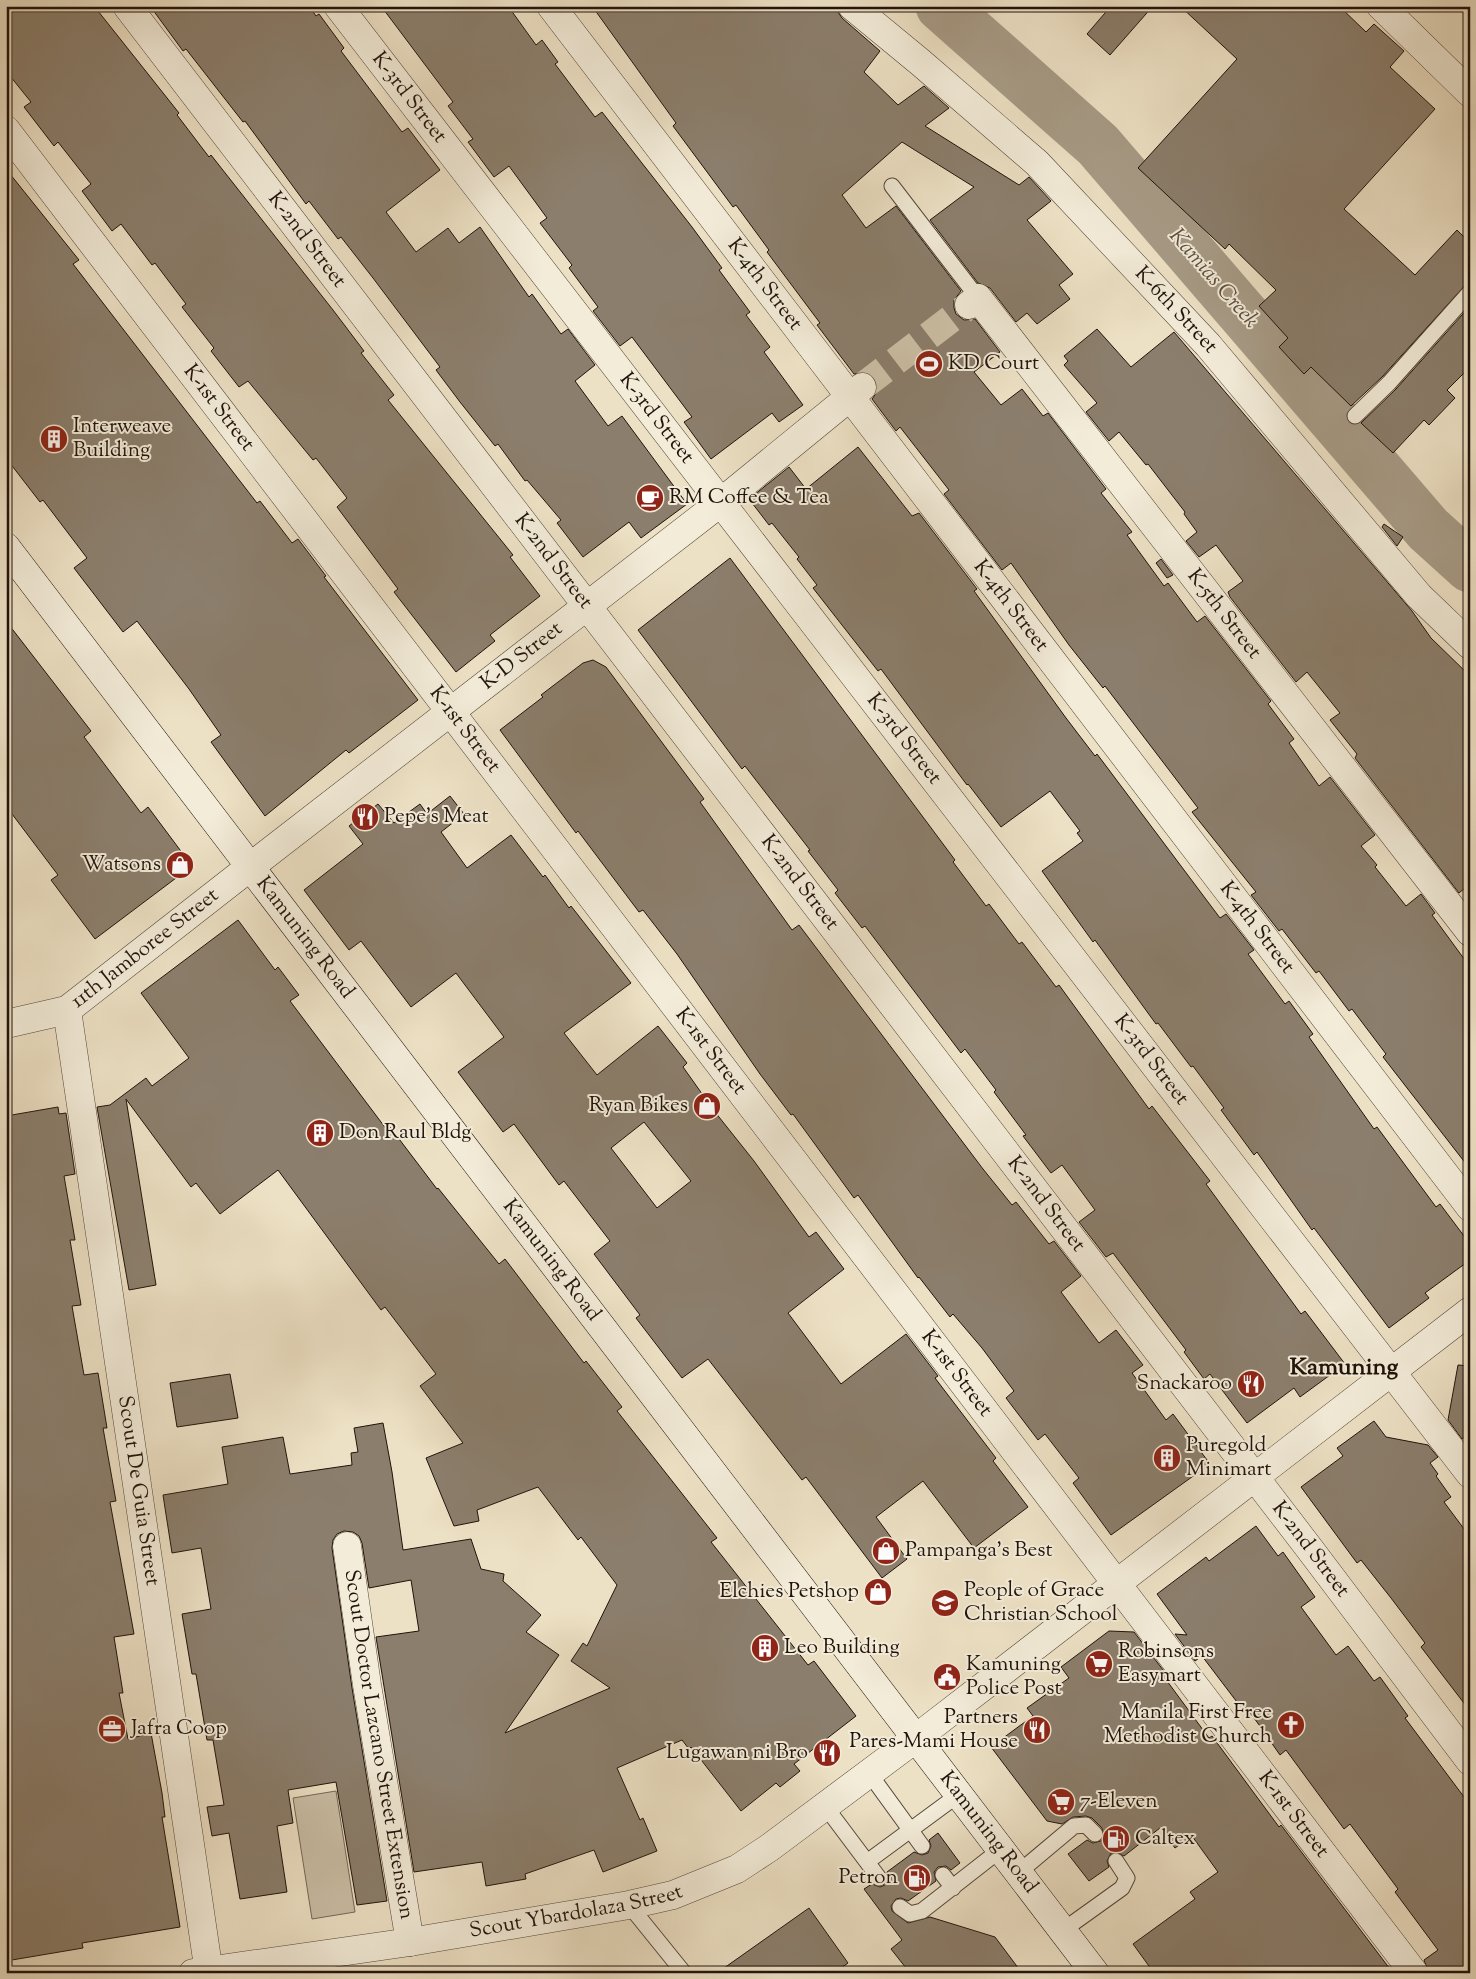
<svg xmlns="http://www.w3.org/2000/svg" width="1476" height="1979" font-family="'Sorts Mill Goudy',serif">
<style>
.green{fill:#cabea6;stroke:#756859}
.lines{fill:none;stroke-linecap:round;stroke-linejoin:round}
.river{stroke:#a79b86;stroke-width:51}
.building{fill:#8b7e6c;stroke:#20130c;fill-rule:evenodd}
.minor-tunnel{stroke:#cec2a9;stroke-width:28;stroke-dasharray:28 14;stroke-linecap:butt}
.service-casing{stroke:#53463a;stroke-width:17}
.minor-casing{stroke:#53463a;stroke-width:29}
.tertiary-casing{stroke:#53463a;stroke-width:29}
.secondary-casing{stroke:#20130c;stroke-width:29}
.service{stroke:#f3ecd9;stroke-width:15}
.minor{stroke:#f3ecd9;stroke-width:28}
.tertiary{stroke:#f3ecd9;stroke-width:28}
.secondary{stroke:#f3ecd9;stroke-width:28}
.labels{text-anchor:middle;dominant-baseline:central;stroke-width:4;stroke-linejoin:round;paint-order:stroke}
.street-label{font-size:21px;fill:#20130c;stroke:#f3ecd9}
.poi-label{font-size:21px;fill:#20130c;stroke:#f3ecd9;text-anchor:start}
.water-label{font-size:22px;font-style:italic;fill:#5d5043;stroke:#f3ecd9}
.quarter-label{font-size:24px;font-weight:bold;fill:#20130c;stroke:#f3ecd9}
</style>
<rect width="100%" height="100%" fill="#ede1c5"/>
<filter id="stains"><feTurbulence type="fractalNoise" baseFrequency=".004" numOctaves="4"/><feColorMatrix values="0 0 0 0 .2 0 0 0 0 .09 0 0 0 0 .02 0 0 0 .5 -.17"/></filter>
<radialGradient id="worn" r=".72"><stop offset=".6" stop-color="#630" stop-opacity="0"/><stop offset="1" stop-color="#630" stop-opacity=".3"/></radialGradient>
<path class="green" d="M336 1791 355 1912 312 1919 293 1798Z"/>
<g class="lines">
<path class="river" d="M941 6 1098 145 1428 529 1470 567"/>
</g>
<path class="building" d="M6 6H94L179 113 177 115 209 157 211 155 333 310 364 351 361 353 394 395 388 400 513 555 510 557 540 596 490 635 495 641 456 672 394 592 398 589 337 507 347 498 316 458 313 460 248 381 239 387 211 351 214 348 182 307 186 304 155 263 152 265 121 224 112 231 82 191 91 184 58 142 54 146 24 107 31 102 6 71Z
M150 6H309L316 16 319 14 344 48 341 51 402 132 408 128 440 170 386 212 416 252 448 228 459 243 480 227 529 297 532 294 561 334 568 329 595 365 575 381 608 426 622 416 687 504 641 538 629 522 583 557 557 523 561 520 527 480 525 481 498 444 495 446 460 402 436 370 440 367 373 278 341 237 338 239 309 201 306 204 245 121 243 122 186 49 183 51Z
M381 6H508L536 45 542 40 558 62 555 64 595 117 602 112 692 227 722 268 719 270 750 312 746 315 770 347 764 352 803 405 779 422 772 413 711 459 684 422 692 417 632 337 620 346 593 311 598 307 569 268 572 265 540 223 547 218 509 166 494 177 468 142 473 139 448 106 453 102Z
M592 6H834L842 18 880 51 864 72 898 105 924 86 949 108 925 126 1019 185 1029 177 1051 201 1027 220 1073 274 1059 285 1070 299 1037 324 1027 313 1016 322 990 288 978 283 930 220 974 187 902 142 842 195 866 228 896 206 961 291 954 300V308L956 314 964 320 975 319 1000 352 974 372 1001 405 1022 389 1043 416 1048 413 1106 489 1101 493 1132 532 1127 535 1164 586 1168 583 1197 622 1205 616 1271 701 1268 704 1294 739 1289 743 1319 786 1330 777 1375 835 1361 846 1377 865 1375 867 1406 906 1421 894 1435 913 1432 915 1470 967V1169L1383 1057 1386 1054 1352 1009 1349 1011 1319 971 1316 973 1282 929 1279 931 1251 895 1256 892 1192 812 1198 808 1105 686 1103 688 1069 645 1011 563 1002 570 944 494 949 490 900 427 896 431 872 399 877 392V385L874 378 867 372 854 374 817 325 820 323 767 252 769 250 736 205 733 207 673 126 676 123Z
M1111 6H1153L1110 55 1087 34Z
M1180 6H1339L1366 32 1374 24 1404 51 1390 67 1435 109 1344 209 1415 275 1457 230 1470 243V280L1382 377 1351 406 1311 367 1304 374 1279 347 1288 338 1259 306 1276 290 1229 244 1225 249 1138 168 1237 59Z
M6 169 79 260 73 264 233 472 257 503 260 501 292 543 298 539 326 576 324 577 418 700 349 753 346 750 265 816 211 742 221 735 189 689 137 621 123 632 74 568 87 558 43 500 40 502 6 458Z
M1470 306V367L1447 390 1455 398 1429 425 1424 420 1393 453 1361 423 1396 389Z
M1097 329 1131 367 1174 332 1412 611 1431 638 1470 676V884L1459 893 1355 758 1357 754 1330 720 1340 713 1307 672 1296 682 1230 597 1228 592 1243 581 1216 545 1199 557 1186 541 1197 532 1184 514 1185 512 1148 464 1146 465 1119 432 1109 441 1086 412 1097 403 1064 365 1068 361 1064 356Z
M858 447 912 516 919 513 977 589 974 591 1066 718 1095 756 1097 754 1220 918 1226 914 1254 950 1248 954 1285 1004 1289 1001 1313 1034 1309 1037 1374 1129 1377 1127 1436 1207 1440 1204 1470 1244V1260L1425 1293 1429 1298 1389 1328 1314 1228 1312 1230 1257 1152 1254 1155 1221 1110 1224 1108 1193 1066 1191 1067 1158 1023 1156 1024 1095 940 1093 942 1042 871 1083 841 1077 833 1080 831 1050 791 1001 827 968 784 967 785 881 669 878 671 813 588 817 585 797 559 799 557 772 523 769 525 749 499 789 467 806 489Z
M1384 524 1403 537 1397 546 1382 527Z
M730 558 955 860 953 862 986 906 989 904 1019 944 1022 942 1056 987 1059 985 1149 1109 1152 1106 1210 1181 1206 1184 1301 1314 1305 1311 1345 1364 1300 1397 1294 1388 1247 1423 1210 1374 1204 1379 1184 1352 1186 1350 1113 1253 1106 1257 1079 1222 1095 1210 1062 1165 1051 1173 1023 1136 1026 1135 994 1092 996 1090 965 1049 961 1053 865 926 862 928 835 893 838 890 808 851 810 850 745 766 742 769 638 630Z
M1161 559 1173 575 1167 578 1156 563Z
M6 621 91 731 84 737 141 813 148 807 192 866 95 939 51 880 58 875 6 806Z
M593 660 606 667 704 799 700 802 792 930 799 925 983 1169 1012 1205 1016 1202 1049 1244 1054 1241 1081 1276 1061 1292 1099 1343 1116 1330 1143 1365 1132 1373 1166 1420 1173 1414 1210 1464 1111 1535 1073 1483 1079 1478 1045 1434 1038 1440 1006 1398 1014 1391 982 1348 953 1314 950 1317 919 1277 918 1278 858 1195 854 1198 793 1114 791 1115 760 1074 677 954 643 910 639 912 578 831 576 833 500 730 543 697 541 695 583 663Z
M450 796 464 814 441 832 467 868 511 835 543 877 545 875 569 908 571 906 631 983 564 1033 597 1075 658 1026 687 1063 683 1067 715 1112 754 1161 809 1237 816 1232 844 1269 788 1313 841 1384 906 1334 938 1376 935 1378 996 1458 993 1461 1028 1507 974 1548 923 1481 876 1517 907 1559 882 1578 806 1477 802 1480 708 1359 682 1378 636 1318 640 1315 594 1254 610 1241 564 1181 559 1185 514 1124 503 1132 458 1072 504 1037 456 973 411 1007 361 941 349 950 304 890 363 844 349 826 378 804 394 823 420 804 427 814ZM644 1122 691 1181 657 1208 611 1148Z
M238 920 275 970 278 967 299 995 290 1001 387 1130 390 1127 437 1189 438 1188 499 1264 505 1259 584 1363 586 1361 622 1407 617 1411 717 1538 711 1542 808 1665 814 1661 856 1716 794 1764 800 1771 780 1787 776 1783 741 1811 691 1747 689 1749 682 1740 617 1768 640 1820 643 1818 657 1851 603 1872 594 1850 525 1874 526 1879 486 1886 482 1862 414 1872 376 1637 419 1631 411 1580 369 1588 362 1543 359 1536 353 1532 344 1531 337 1534 333 1540 332 1548 352 1688 387 1901 357 1905 336 1782 288 1790 293 1823 277 1826 287 1892 240 1899 229 1833 212 1836 207 1807 224 1805 213 1740H207L196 1674H192L182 1614 211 1609 201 1548 172 1553 163 1495 228 1484 222 1447 283 1437 290 1474 352 1465 351 1453 358 1452 354 1428 383 1423 392 1472 403 1550 471 1539 481 1569 504 1574 503 1581 541 1615 526 1632 559 1655 505 1733 610 1688 571 1661 583 1643 587 1646 617 1585 581 1537 578 1540 538 1487 477 1510 479 1521 454 1526 426 1458 463 1443 420 1386 436 1374 385 1307 381 1310 278 1170 220 1214 196 1183 191 1187 126 1099 156 1285 129 1290 97 1107 110 1105 146 1078 152 1086 189 1058 141 993Z
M58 1107 59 1114 66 1113 75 1174 64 1176 75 1240H70L81 1305 72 1306 84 1375 98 1373 107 1428H103L116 1501 110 1502 134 1634 114 1637 123 1693H119L128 1739 151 1733 162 1793 165 1817H162L180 1927 82 1943 83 1948 6 1961V1116Z
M1458 1365 1470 1366V1433L1462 1439 1448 1420Z
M230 1374 238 1418 177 1427 170 1383Z
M1374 1421 1386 1437 1428 1445 1438 1457 1430 1463 1438 1474 1436 1476 1451 1497 1444 1502 1470 1537V1711L1421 1647 1425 1643 1391 1598 1361 1560 1357 1563 1301 1487 1343 1456 1337 1448Z
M1256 1526 1278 1556 1283 1552 1315 1597 1301 1607 1336 1655 1348 1646 1374 1681 1380 1677 1408 1716 1405 1718 1470 1805V1973H1429L1424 1960 1438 1950 1395 1892 1398 1889 1350 1824 1344 1829 1286 1750 1280 1755 1257 1722 1243 1704 1240 1706 1202 1656 1195 1661 1175 1634 1187 1635 1157 1594 1206 1557 1209 1561Z
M1109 1631 1134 1632 1170 1679 1167 1681 1209 1738 1212 1736 1279 1827 1281 1825 1393 1973H1154L1133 1944 1195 1899 1190 1892 1218 1872 1192 1836 1175 1848 1160 1828 1124 1856 1116 1852 1111 1853 1107 1861 1109 1867 1089 1881 1068 1854 1087 1840 1093 1843 1101 1841 1104 1836 1102 1828 1092 1818 1086 1816 1073 1817 1062 1824 1047 1821 991 1747 1033 1716 1027 1708 1069 1678 1061 1667Z
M938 1833 960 1863 951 1870 946 1866 938 1867 934 1872 936 1881 908 1901 901 1898 896 1899 891 1906 892 1911 908 1923 930 1917 995 1937 1022 1973H910L891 1949 902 1940 864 1889 872 1884 880 1887 885 1885 888 1877 887 1872 914 1852 922 1855 928 1853 931 1846 929 1840Z
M809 1908 848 1963 834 1973H717Z"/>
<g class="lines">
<path class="minor-tunnel" d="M862 387 969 305"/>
<defs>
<path id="service" d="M892 186 978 298
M1355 416 1389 383 1470 292
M869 1773 922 1846
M825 1806 879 1878
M867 1862 958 1795
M1018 1873 1074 1826 1086 1825 1095 1834
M943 1875 953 1888
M629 1905 684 1973
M900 1907 910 1914 922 1911 1000 1850
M1062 1931 1122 1888 1127 1878 1116 1861"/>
<g id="minor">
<path id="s1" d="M127 6 1309 1548 1470 1761"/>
<path id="s2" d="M338 6 1470 1474"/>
<path id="s3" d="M551 6 1470 1207"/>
<path id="s4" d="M852 6 920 62 1037 163 1208 345 1419 596 1470 645"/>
<path d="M1381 6 1470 93"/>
<path id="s5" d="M6 130 1414 1973"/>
<path id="s6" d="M969 305 978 298 1470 932"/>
<path id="s7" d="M250 867 720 503 862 387"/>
<path id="s8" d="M67 1010 209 1973"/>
<path id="s9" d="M347 1546 367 1685 410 1942"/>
</g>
<g id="tertiary">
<path id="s10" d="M6 1024 67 1010 250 867"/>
<path id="s11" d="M193 1973 410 1942 629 1905 673 1895 737 1869 769 1848 915 1739 1470 1311"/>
</g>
<g id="secondary">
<path id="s12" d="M6 547 1095 1973"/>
</g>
</defs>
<use href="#service" class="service-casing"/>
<use href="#minor" class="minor-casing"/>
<use href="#tertiary" class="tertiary-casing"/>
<use href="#secondary" class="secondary-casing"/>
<use href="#service" class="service"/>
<use href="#minor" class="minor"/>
<use href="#tertiary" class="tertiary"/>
<use href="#secondary" class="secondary"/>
</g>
<defs>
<symbol id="stadium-disc" viewBox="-11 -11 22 22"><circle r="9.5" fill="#8f2418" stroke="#f3ecd9"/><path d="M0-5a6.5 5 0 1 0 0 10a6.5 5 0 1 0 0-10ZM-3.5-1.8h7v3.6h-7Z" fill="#fff"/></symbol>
<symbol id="building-disc" viewBox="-11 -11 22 22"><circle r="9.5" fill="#8f2418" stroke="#f3ecd9"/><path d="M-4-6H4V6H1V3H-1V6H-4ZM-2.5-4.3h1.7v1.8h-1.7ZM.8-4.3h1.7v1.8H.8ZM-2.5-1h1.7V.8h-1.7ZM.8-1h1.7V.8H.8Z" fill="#fff"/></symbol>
<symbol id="cafe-disc" viewBox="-11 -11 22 22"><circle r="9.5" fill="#8f2418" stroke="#f3ecd9"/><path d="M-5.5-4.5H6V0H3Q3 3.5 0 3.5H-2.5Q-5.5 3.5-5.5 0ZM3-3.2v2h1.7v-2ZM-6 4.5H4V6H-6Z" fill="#fff"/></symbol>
<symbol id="restaurant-disc" viewBox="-11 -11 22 22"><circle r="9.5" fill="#8f2418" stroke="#f3ecd9"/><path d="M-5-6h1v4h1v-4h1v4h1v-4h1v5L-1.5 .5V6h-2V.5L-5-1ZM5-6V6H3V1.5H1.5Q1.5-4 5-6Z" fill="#fff"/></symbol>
<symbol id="shop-disc" viewBox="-11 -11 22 22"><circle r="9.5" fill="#8f2418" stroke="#f3ecd9"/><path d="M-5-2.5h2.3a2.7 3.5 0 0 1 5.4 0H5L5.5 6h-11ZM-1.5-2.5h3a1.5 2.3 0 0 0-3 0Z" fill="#fff"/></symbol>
<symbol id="school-disc" viewBox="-11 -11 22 22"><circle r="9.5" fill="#8f2418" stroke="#f3ecd9"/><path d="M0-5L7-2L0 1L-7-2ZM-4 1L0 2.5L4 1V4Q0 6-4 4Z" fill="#fff"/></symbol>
<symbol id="supermarket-disc" viewBox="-11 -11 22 22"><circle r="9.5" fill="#8f2418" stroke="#f3ecd9"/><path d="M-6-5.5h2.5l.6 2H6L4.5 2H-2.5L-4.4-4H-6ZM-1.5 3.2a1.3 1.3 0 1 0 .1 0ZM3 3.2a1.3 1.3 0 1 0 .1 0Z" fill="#fff"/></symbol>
<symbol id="civic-disc" viewBox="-11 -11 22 22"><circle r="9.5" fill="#8f2418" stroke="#f3ecd9"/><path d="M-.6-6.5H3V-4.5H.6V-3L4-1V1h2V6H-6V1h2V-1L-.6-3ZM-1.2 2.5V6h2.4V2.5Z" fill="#fff"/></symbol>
<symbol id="church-disc" viewBox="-11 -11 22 22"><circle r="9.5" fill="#8f2418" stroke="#f3ecd9"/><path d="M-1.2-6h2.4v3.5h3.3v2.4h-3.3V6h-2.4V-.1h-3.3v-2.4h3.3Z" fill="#fff"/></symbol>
<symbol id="office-disc" viewBox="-11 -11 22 22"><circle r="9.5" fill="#8f2418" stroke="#f3ecd9"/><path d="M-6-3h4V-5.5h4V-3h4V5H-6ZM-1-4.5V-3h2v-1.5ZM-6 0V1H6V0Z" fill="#fff"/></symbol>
<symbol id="fuel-disc" viewBox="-11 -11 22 22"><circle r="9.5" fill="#8f2418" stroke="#f3ecd9"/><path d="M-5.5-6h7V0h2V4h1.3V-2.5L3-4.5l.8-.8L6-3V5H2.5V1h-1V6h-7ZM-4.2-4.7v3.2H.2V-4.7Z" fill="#fff"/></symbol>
</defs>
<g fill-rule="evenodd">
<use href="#stadium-disc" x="913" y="348" width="32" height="32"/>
<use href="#building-disc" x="38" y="423" width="32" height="32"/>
<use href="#cafe-disc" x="634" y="482" width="32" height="32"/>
<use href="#restaurant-disc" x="349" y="801" width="32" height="32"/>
<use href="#shop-disc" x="164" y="849" width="32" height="32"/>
<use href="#shop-disc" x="691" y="1090" width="32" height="32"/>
<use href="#building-disc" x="304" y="1117" width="32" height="32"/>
<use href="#restaurant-disc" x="1235" y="1368" width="32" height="32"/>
<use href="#building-disc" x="1151" y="1442" width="32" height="32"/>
<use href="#shop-disc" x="870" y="1535" width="32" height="32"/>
<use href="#shop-disc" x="862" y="1576" width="32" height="32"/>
<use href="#school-disc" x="929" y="1587" width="32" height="32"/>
<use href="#building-disc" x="749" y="1632" width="32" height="32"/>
<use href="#supermarket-disc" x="1083" y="1648" width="32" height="32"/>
<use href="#civic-disc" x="931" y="1661" width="32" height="32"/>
<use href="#church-disc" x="1275" y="1709" width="32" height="32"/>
<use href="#office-disc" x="96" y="1713" width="32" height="32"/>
<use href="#restaurant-disc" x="1021" y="1714" width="32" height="32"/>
<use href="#restaurant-disc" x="811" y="1737" width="32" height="32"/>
<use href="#supermarket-disc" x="1045" y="1786" width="32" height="32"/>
<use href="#fuel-disc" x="1100" y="1823" width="32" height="32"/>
<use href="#fuel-disc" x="901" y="1862" width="32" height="32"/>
</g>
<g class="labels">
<g class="street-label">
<text stroke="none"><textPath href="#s2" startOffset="116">K-3rd Street</textPath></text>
<text stroke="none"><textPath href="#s1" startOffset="295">K-2nd Street</textPath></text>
<text stroke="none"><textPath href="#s3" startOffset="351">K-4th Street</textPath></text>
<text stroke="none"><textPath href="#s4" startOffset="445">K-6th Street</textPath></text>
<text stroke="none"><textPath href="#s5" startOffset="350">K-1st Street</textPath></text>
<text stroke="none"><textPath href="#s2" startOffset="521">K-3rd Street</textPath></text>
<text stroke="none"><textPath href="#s1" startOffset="700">K-2nd Street</textPath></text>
<text stroke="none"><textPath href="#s3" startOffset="756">K-4th Street</textPath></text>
<text stroke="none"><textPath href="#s6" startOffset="412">K-5th Street</textPath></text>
<text stroke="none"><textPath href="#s7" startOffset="344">K-D Street</textPath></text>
<text stroke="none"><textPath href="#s5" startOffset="755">K-1st Street</textPath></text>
<text stroke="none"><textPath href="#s2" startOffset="926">K-3rd Street</textPath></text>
<text stroke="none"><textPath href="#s1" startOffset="1105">K-2nd Street</textPath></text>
<text stroke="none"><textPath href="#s3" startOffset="1161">K-4th Street</textPath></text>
<text stroke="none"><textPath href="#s12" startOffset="492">Kamuning Road</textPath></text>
<text stroke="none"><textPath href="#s10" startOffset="162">11th Jamboree Street</textPath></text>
<text stroke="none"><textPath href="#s5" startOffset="1160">K-1st Street</textPath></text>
<text stroke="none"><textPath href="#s2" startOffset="1331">K-3rd Street</textPath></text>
<text stroke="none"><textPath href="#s1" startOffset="1510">K-2nd Street</textPath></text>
<text stroke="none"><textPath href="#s12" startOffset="898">Kamuning Road</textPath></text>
<text stroke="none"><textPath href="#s5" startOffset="1565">K-1st Street</textPath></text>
<text stroke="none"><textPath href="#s8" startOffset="486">Scout De Guia Street</textPath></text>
<text stroke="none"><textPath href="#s1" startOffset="1945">K-2nd Street</textPath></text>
<text stroke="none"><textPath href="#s9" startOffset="201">Scout Doctor Lazcano Street Extension</textPath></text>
<text stroke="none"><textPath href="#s5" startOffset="2120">K-1st Street</textPath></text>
<text stroke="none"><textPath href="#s12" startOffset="1618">Kamuning Road</textPath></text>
<text stroke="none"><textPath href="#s11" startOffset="388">Scout Ybardolaza Street</textPath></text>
</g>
<g class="poi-label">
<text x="948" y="364">KD Court</text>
<text x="73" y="427">Interweave<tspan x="73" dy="24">Building</tspan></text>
<text x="669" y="498">RM Coffee &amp; Tea</text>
<text x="384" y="817">Pepe's Meat</text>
<text x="161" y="865" text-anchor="end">Watsons</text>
<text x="688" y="1106" text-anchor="end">Ryan Bikes</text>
<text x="339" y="1133">Don Raul Bldg</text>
<text x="1232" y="1384" text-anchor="end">Snackaroo</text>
<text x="1186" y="1446">Puregold<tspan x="1186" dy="24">Minimart</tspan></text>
<text x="905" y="1551">Pampanga's Best</text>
<text x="964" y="1591">People of Grace<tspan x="964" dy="24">Christian School</tspan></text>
<text x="859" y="1592" text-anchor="end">Elchies Petshop</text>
<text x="784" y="1648">Leo Building</text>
<text x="1118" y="1652">Robinsons<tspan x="1118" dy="24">Easymart</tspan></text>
<text x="966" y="1665">Kamuning<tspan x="966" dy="24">Police Post</tspan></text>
<text x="1272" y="1713" text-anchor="end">Manila First Free<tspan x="1272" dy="24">Methodist Church</tspan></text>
<text x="1018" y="1718" text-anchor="end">Partners<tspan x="1018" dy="24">Pares-Mami House</tspan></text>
<text x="131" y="1729">Jafra Coop</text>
<text x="808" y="1753" text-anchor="end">Lugawan ni Bro</text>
<text x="1080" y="1802">7-Eleven</text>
<text x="1135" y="1839">Caltex</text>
<text x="898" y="1878" text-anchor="end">Petron</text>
</g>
<g class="water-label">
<text transform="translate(1213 279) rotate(49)">Kamias Creek</text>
</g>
<g class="quarter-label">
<text x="1344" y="1368">Kamuning</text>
</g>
</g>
<rect width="1476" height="1979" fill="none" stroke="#ede1c5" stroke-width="25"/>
<rect x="8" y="8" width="1461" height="1964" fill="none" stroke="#20130c" stroke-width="2.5"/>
<rect x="12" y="12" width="1451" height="1954" fill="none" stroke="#20130c"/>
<rect width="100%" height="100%" filter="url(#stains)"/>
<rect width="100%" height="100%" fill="url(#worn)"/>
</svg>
